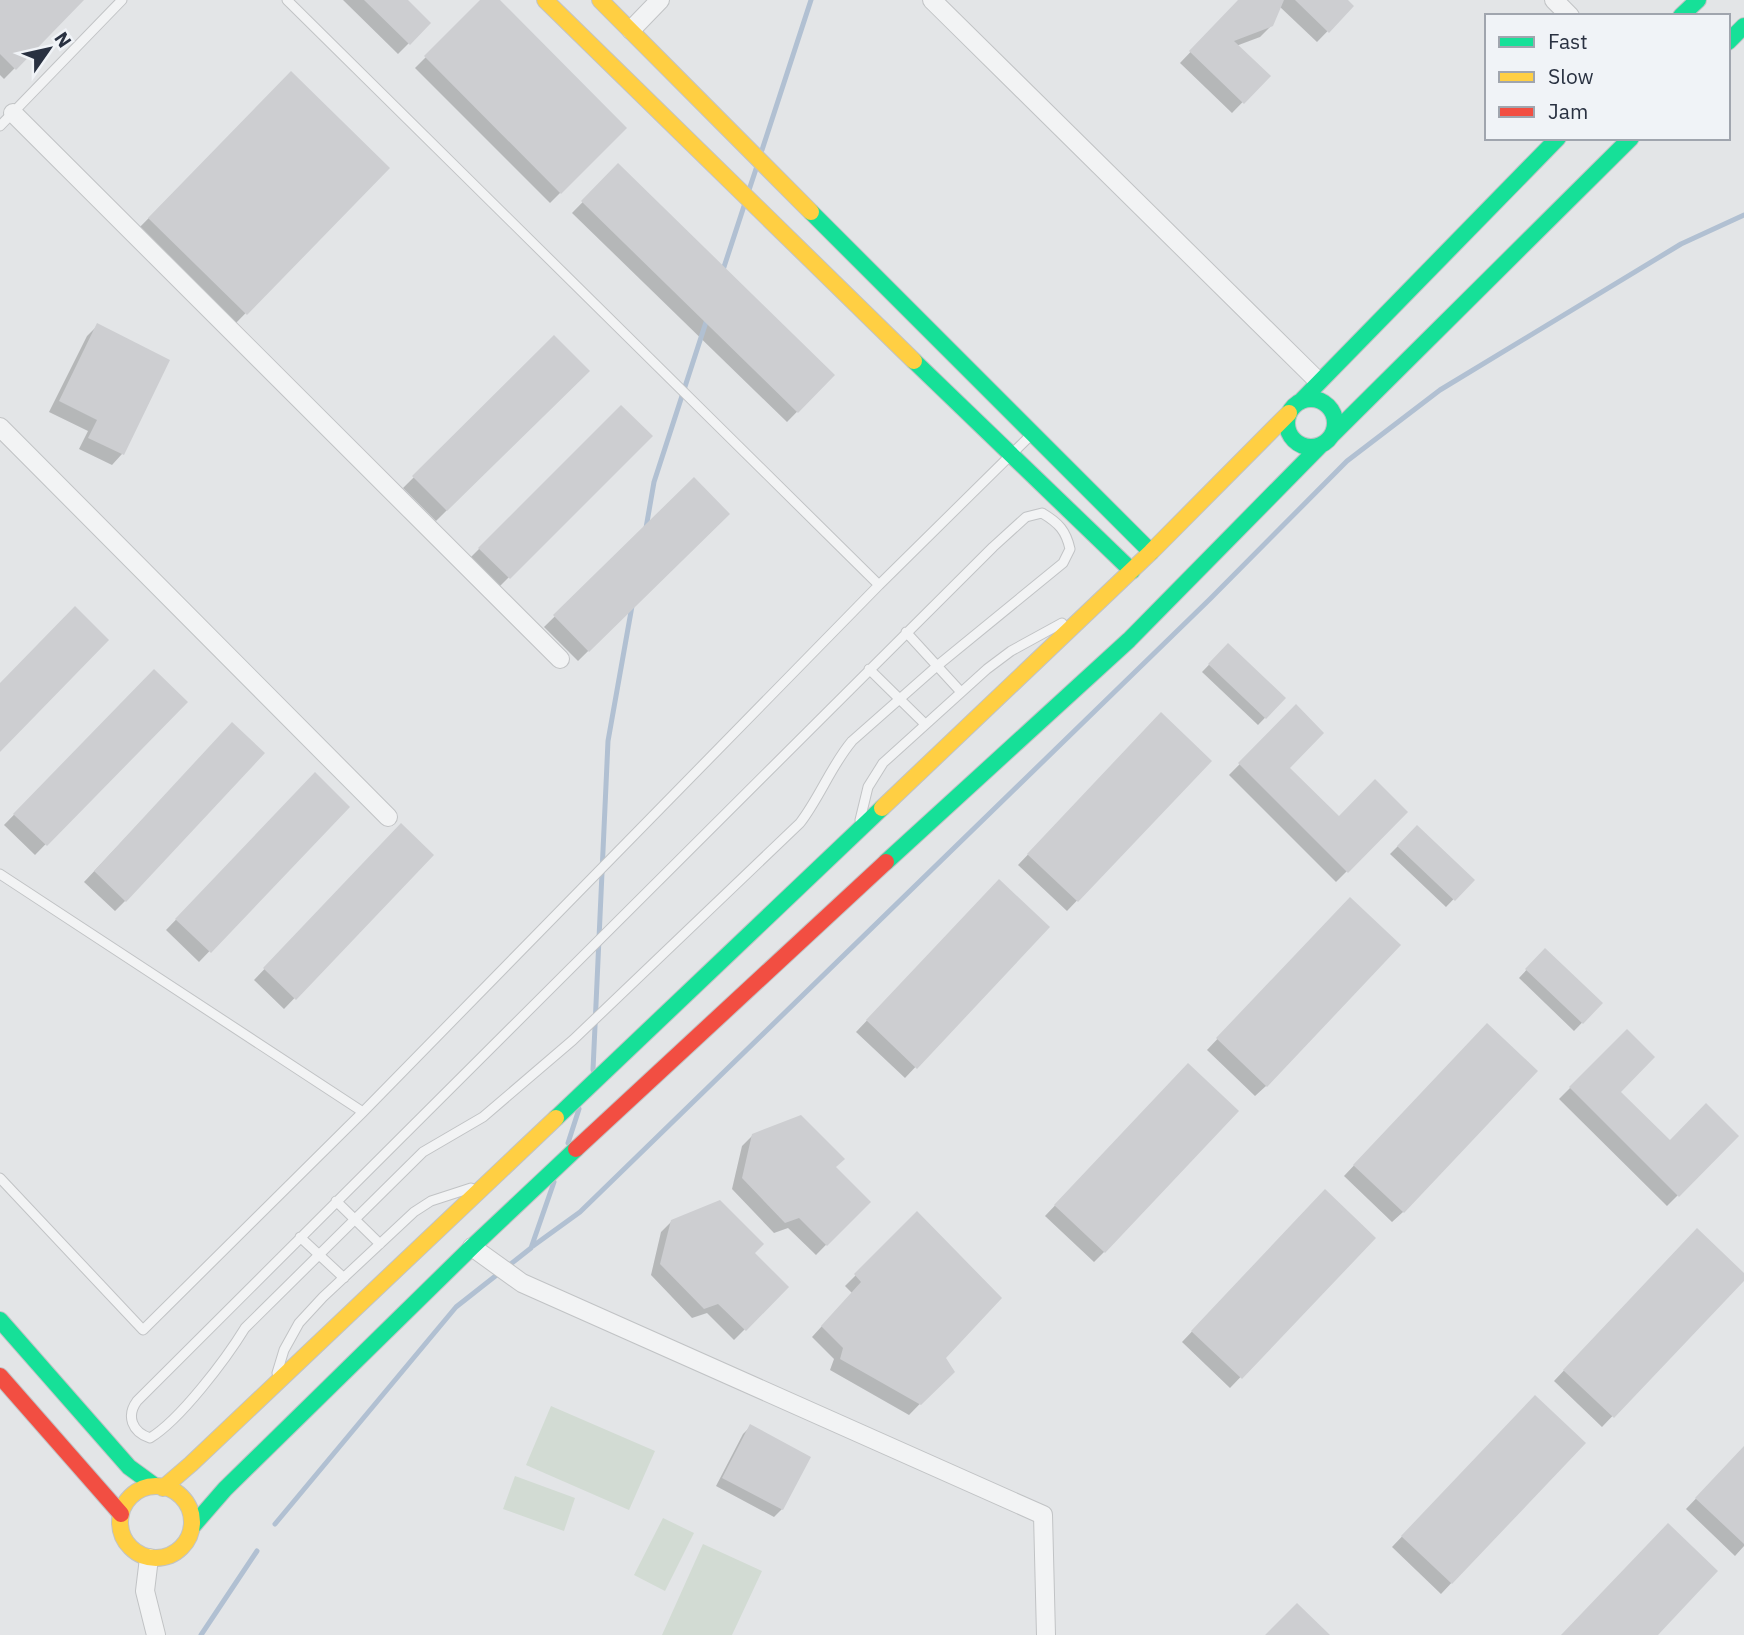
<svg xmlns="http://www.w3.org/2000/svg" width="1744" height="1635" font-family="'IBM Plex Sans',sans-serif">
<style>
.green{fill:#d2dbd3}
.shadow{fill:#0003}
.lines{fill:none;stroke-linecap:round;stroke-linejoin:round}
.stream{stroke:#b1c0d2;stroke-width:5}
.building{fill:#cdced1}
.lane-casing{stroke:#c1c3c5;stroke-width:11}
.street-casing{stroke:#c1c3c5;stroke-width:20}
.fast-casing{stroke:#c1c3c5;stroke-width:18}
.slow-casing{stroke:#c1c3c5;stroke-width:18}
.jam-casing{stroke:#c1c3c5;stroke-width:18}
.lane{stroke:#f2f3f4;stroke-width:9}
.street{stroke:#f2f3f4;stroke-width:18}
.fast{stroke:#16e098;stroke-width:16}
.slow{stroke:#ffcf43;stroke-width:16}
.jam{stroke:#f24e42;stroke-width:16}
</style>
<rect width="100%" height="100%" fill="#e3e5e7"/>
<path class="green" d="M551 1406 655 1451 629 1510 526 1465Z
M515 1476 575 1498 564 1531 503 1509Z
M663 1518 694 1533 665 1591 634 1575Z
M703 1544 762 1571 732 1635H662Z"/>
<path class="shadow" d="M0 0H82L4 79 0 75Z
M343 0H405L429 23 398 54Z
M483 0H497L625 128 550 203 415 68Z
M1240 0H1345L1352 6 1317 42 1279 6 1272 25 1260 37 1236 46 1268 76 1232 113 1180 63Z
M291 73 388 168 235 324 138 229Z
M618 166 833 375 787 422 572 213Z
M97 326 168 361 122 454 112 465 79 449 88 431 49 412 87 336Z
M554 338 587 371 436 521 403 488Z
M621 407 650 437 498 588 469 559Z
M694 480 727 514 578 661 544 627Z
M1228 645 1284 698 1258 725 1202 672Z
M154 671 185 702 35 855 4 825Z
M1296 707 1287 768 1338 818 1406 812 1336 882 1229 775Z
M1151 725 1210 761 1067 911 1018 865Z
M222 735 125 901 115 911 84 882Z
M315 775 348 807 199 962 166 930Z
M401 826 432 855 284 1009 254 980Z
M1417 827 1472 880 1446 907 1390 854Z
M989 892 1048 927 905 1078 856 1032Z
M1339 910 1266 1086 1255 1096 1207 1050Z
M1545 950 1601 1003 1574 1031 1519 978Z
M1627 1031 1618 1092 1669 1143 1737 1136 1667 1206 1559 1099Z
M1476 1036 1403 1212 1392 1222 1344 1176Z
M1178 1076 1104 1252 1094 1262 1045 1216Z
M753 1135 834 1167 868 1202 816 1255 788 1228 774 1233 732 1189 742 1146Z
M1315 1202 1374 1238 1230 1388 1182 1342Z
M917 1214 943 1358 952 1371 909 1415 830 1370 834 1359 812 1337 852 1293 845 1286Z
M672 1221 753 1253 787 1287 734 1340 707 1313 692 1318 651 1275 661 1232Z
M1686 1241 1744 1276V1278L1602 1427 1554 1381Z
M1525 1407 1583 1443 1441 1594 1392 1547Z
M751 1426 782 1509 774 1517 716 1486 743 1434Z
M1744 1448V1546L1735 1556 1686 1509Z"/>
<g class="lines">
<path class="stream" d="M762 150 811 0
M749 190 757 166
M722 273 744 206
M646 528 654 482 707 319
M593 1070 608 741 632 606
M568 1143 579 1109
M533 1246 580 1212 1210 599 1347 461 1440 390 1681 244 1744 215
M275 1524 456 1307 531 1248 554 1182
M201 1635 257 1551"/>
</g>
<path class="building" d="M0 0H84L16 70 0 54Z
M364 0H408L431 23 410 45Z
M480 0H500L627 128 561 194 424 56Z
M1238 0H1284L1273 26 1234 41 1271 76 1244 104 1189 51Z
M1295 0H1348L1354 6 1329 33Z
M291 71 390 168 247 315 148 218Z
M618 163 835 375 798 413 581 201Z
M97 323 170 360 124 455 88 438 97 420 59 401Z
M554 335 590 371 447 511 412 476Z
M621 405 653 436 510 579 478 548Z
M694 477 730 514 589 652 553 615Z
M75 606 109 640 0 752V683Z
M1228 643 1286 698 1266 719 1208 664Z
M154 669 188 702 47 846 13 814Z
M1296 704 1324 733 1290 768 1339 816 1375 779 1408 812 1348 873 1238 763Z
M1161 712 1212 761 1078 902 1027 854Z
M232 722 265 753 126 902 94 871Z
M315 772 350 807 211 953 175 919Z
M401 823 434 855 296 1000 263 968Z
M1417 825 1475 880 1455 901 1397 846Z
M999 879 1050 927 917 1069 866 1020Z
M1350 897 1401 945 1267 1087 1216 1038Z
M1545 948 1603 1003 1583 1024 1525 969Z
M1487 1023 1538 1071 1404 1213 1353 1165Z
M1627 1029 1655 1057 1621 1092 1670 1140 1706 1103 1739 1136 1679 1197 1569 1087Z
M1188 1063 1239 1111 1105 1253 1054 1205Z
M801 1115 845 1159 836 1167 871 1202 827 1246 799 1218 785 1223 742 1178 752 1134Z
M1325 1189 1376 1238 1242 1379 1191 1331Z
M720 1200 764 1244 755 1253 789 1287 746 1331 718 1304 704 1309 660 1264 671 1220Z
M917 1211 1002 1298 946 1358 955 1372 921 1405 840 1359 843 1348 821 1326 861 1282 854 1274Z
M1697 1228 1744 1273V1281L1614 1418 1563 1370Z
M1535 1395 1586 1443 1452 1584 1401 1536Z
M750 1424 811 1457 783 1510 722 1478Z
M1744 1446V1544L1695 1498Z
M1668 1523 1718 1571 1658 1635H1561Z
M1297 1603 1330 1635H1265Z"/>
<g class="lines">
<defs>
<path id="lane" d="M0 126 122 0
M1042 513C1059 523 1066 531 1070 549L1063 563 937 666 852 741C831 766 820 797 800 823L573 1040 483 1117 423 1152 245 1328C226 1359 180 1420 150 1438 132 1432 126 1416 137 1401L993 547 1026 517Z
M879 585 1032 434
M906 632 961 692
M869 669 925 724
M860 820 868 787 883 763 987 669 1011 651 1062 623
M0 874 363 1112
M0 1178 143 1330 363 1112 879 585 287 0
M336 1201 380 1244
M300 1237 344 1278
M277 1373 284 1350 299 1323 323 1297 414 1212 431 1201 471 1188"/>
<path id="street" d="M932 0 1318 381
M1554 0 1570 16
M631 30 660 0
M13 113 560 659
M0 427 388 817
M472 1247 522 1283 1043 1515 1046 1635
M149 1558 145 1591 156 1635"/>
<path id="fast" d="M1681 16 1698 0
M1728 42 1744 26
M811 212 1151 552
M914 361 1132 571
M1287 423a24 24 0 1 1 48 0a24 24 0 1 1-48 0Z
M1300 402 1558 138
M1332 435 1631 138
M886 862 1129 640 1321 445
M556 1118 882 808
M0 1320 129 1467 155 1486
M192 1527 225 1489 472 1247 576 1149"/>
<path id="slow" d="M545 0 914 361
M600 0 811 212
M882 808 1151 552 1289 413
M120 1522a36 36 0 1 1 72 0a36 36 0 1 1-72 0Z
M163 1488 191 1464 556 1118"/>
<path id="jam" d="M576 1149 886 862
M0 1376 121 1514"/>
</defs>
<use href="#lane" class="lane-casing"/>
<use href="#street" class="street-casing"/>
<use href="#fast" class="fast-casing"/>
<use href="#slow" class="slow-casing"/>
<use href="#jam" class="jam-casing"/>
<use href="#lane" class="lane"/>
<use href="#street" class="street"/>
<use href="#fast" class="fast"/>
<use href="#slow" class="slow"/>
<use href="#jam" class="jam"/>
</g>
<rect x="1485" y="14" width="245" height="126" fill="#f0f3f7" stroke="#a0a5ae" stroke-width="2"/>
<rect x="1499" y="37" width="35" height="10" fill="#16e098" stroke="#a0a5ae" stroke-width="2"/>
<text x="1548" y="49" font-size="21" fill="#293141">Fast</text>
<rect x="1499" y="72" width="35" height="10" fill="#ffcf43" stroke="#a0a5ae" stroke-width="2"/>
<text x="1548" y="84" font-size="21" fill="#293141">Slow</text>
<rect x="1499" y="107" width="35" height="10" fill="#f24e42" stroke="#a0a5ae" stroke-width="2"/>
<text x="1548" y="119" font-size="21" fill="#293141">Jam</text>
<g transform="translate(49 49) rotate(56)" stroke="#f0f3f7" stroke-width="5" paint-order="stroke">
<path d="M0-5L12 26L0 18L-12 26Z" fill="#293141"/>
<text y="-10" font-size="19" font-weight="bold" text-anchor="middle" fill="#293141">N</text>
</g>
</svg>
